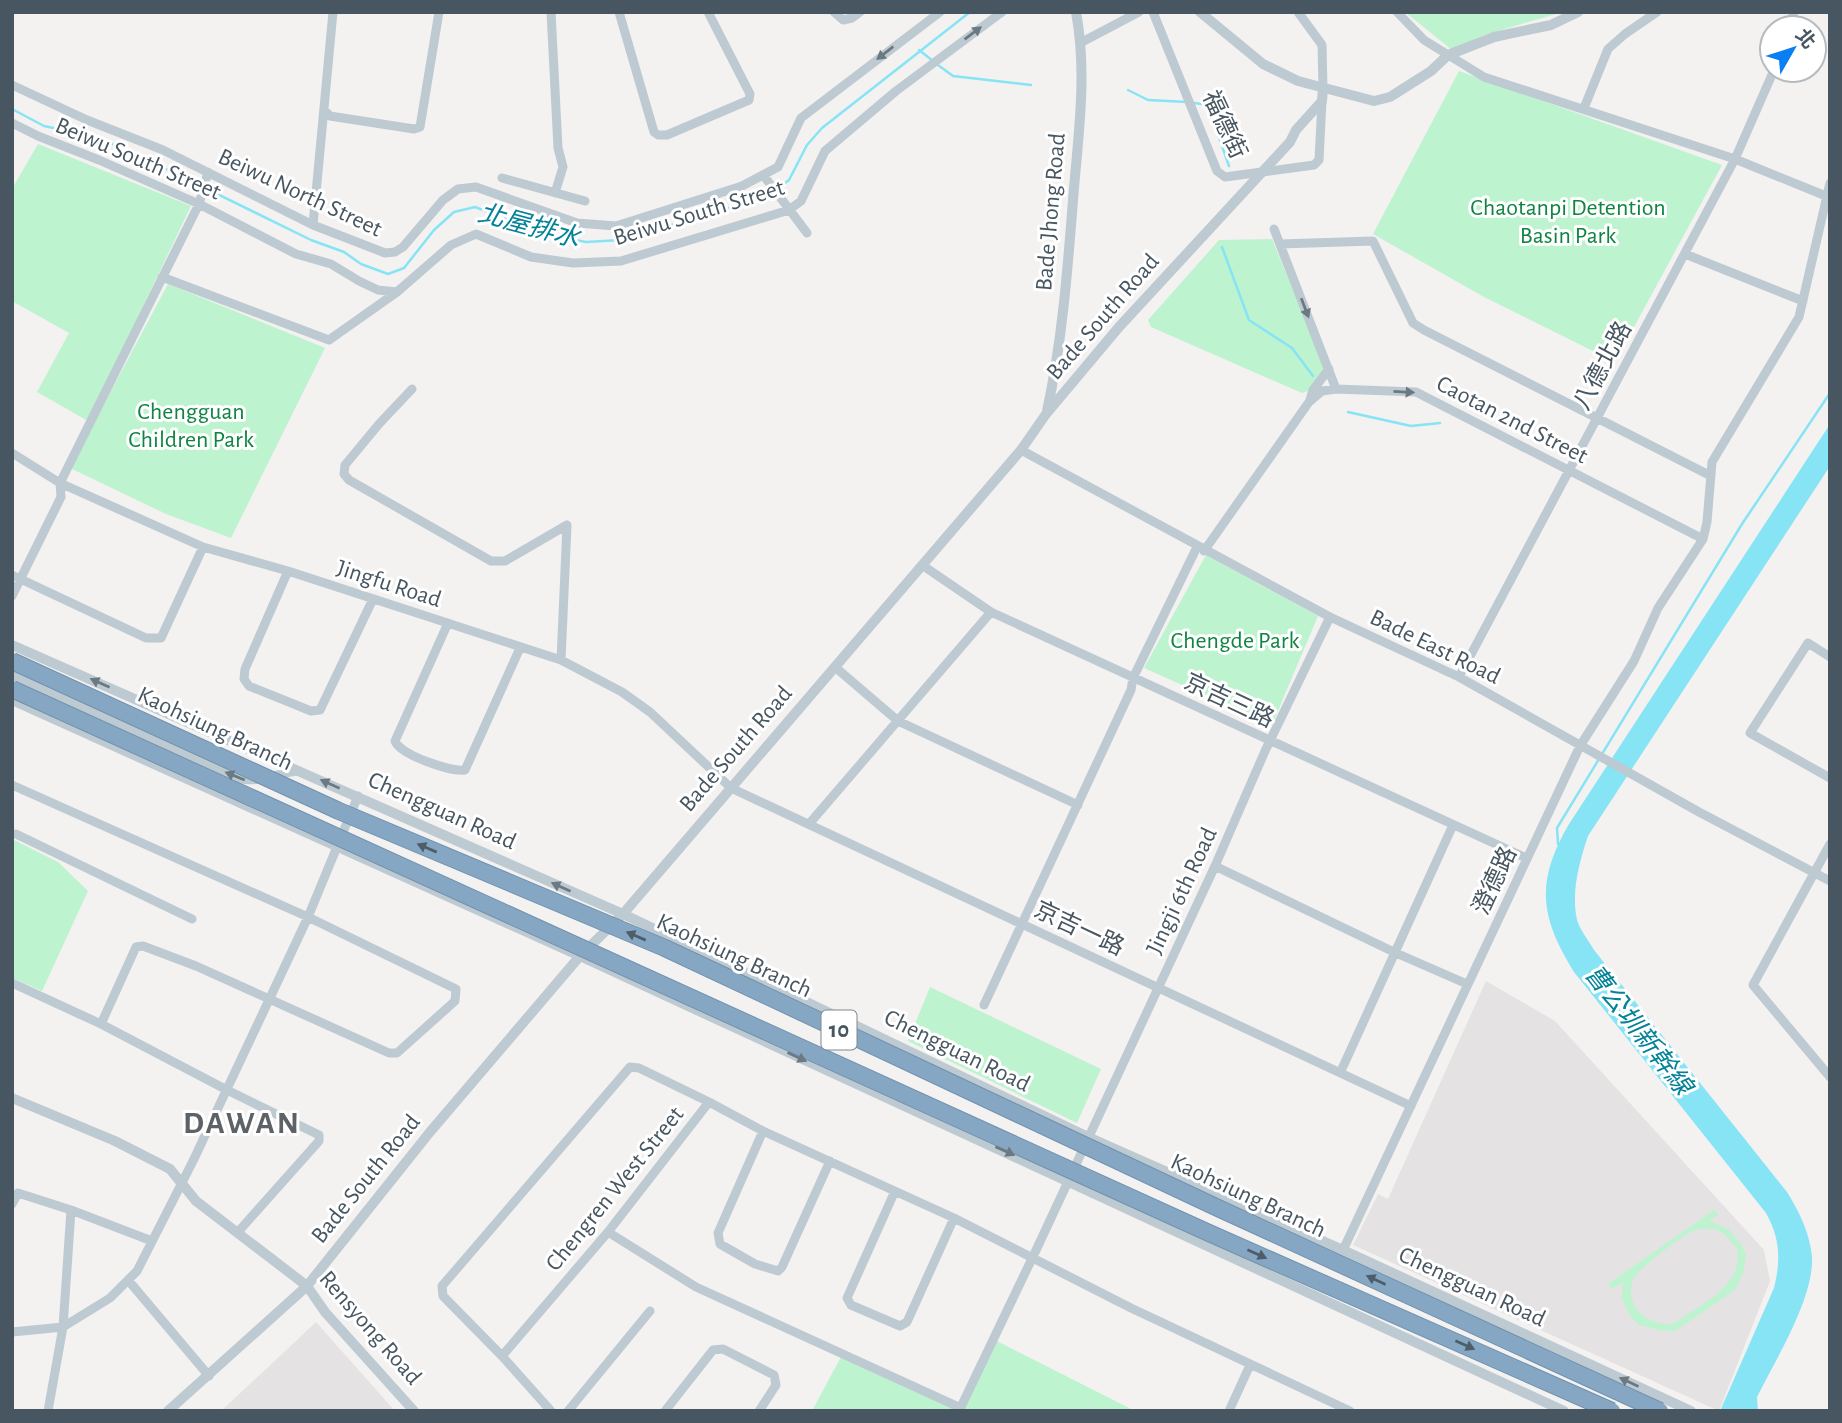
<svg xmlns="http://www.w3.org/2000/svg" width="1842" height="1423" font-family="'Alegreya Sans','Noto Sans TC',sans-serif">
<style>
.education{fill:#e5e2e3}
.green{fill:#bdf3cf;fill-rule:evenodd}
.water{fill:#87e4f4}
.lines{fill:none;stroke-linecap:round;stroke-linejoin:round}
.stream{stroke:#87e4f4;stroke-width:2.5}
.minor{stroke:#becad1;stroke-width:9}
.tertiary{stroke:#becad1;stroke-width:10}
.motorway-bridge-casing{stroke:#7092af;stroke-width:18;stroke-linecap:butt}
.motorway-bridge{stroke:#85a7c3;stroke-width:16}
.oneway{fill:#6b7982}
.oneway2{fill:#4d5e6a}
.labels{text-anchor:middle;dominant-baseline:central;stroke-width:6;stroke-linejoin:round;paint-order:stroke}
.shield{fill:#fff;stroke:#7e8990;stroke-width:2}
.shield-label{font-size:23px;font-weight:bold;fill:#475660}
.street-label{font-size:24px;fill:#475660;stroke:#fff}
.park-label{font-size:24px;fill:#108442;stroke:#fff}
.water-label{font-size:26px;font-style:italic;fill:#048298;stroke:#fff}
.district-label{font-size:32px;font-weight:bold;letter-spacing:2px;fill:#5d6267;stroke:#fff}
</style>
<rect width="100%" height="100%" fill="#f4f1f1"/>
<path class="education" d="M1486 981 1555 1021 1764 1250 1770 1281 1719 1411 1353 1245 1378 1194 1388 1199Z
M316 1322 395 1411H221L281 1355Z"/>
<path class="green" d="M1405 12H1563L1484 35 1452 50Z
M1459 71 1722 165 1615 362 1484 297 1373 234Z
M38 144 191 206 88 421 37 392 69 333 12 301V189Z
M1272 239 1326 370 1311 390 1302 393 1151 327 1148 320 1219 240Z
M168 284 325 348 231 538 166 514 70 468Z
M1206 555 1318 616 1272 725 1144 668Z
M12 839 58 862 88 891 42 991 12 978Z
M930 987 1101 1069 1077 1123 908 1041Z
M1714 1210 1718 1215 1709 1221 1728 1229 1741 1244 1746 1254 1744 1271 1735 1290 1675 1331 1659 1330 1639 1325 1631 1317 1622 1299 1623 1282 1612 1289 1608 1284ZM1715 1229 1724 1234 1737 1248C1745 1285 1701 1304 1675 1323 1648 1328 1622 1306 1634 1278 1638 1269 1683 1235 1693 1231 1700 1228 1709 1229 1715 1229Z
M993 1339 1135 1411H812L842 1355 961 1407Z"/>
<path class="water" d="M1830 424V466L1588 836C1579 863 1571 892 1577 920 1580 930 1589 941 1594 950L1787 1192C1799 1211 1810 1234 1812 1257 1814 1298 1776 1359 1757 1397L1758 1411H1720L1774 1288C1781 1260 1780 1238 1766 1213L1574 972C1540 917 1535 882 1569 824Z"/>
<g class="lines">
<path class="stream" d="M919 50 933 61
M938 65 953 76 1031 85
M1128 90 1148 100 1187 102
M1194 103 1203 104 1209 109 1229 166
M12 109 44 126 97 137 144 158 311 240 344 252 361 264 388 274 404 268 434 230 454 212 475 207 549 235 586 242 621 240 766 197 772 193
M777 189 789 180 807 145 822 128 970 12
M1222 247 1249 320 1292 348 1313 376
M1348 412 1411 426 1440 423
M1558 844 1557 828 1742 524 1830 393"/>
<path class="minor" d="M551 12 558 148 563 167 555 193
M619 12 654 132 658 135H667L749 100 750 94 708 12
M834 12 843 20 852 18 860 12
M1153 12 1217 171 1225 177 1314 165 1319 160 1322 101
M1298 12 1322 45 1323 88
M1397 12 1424 40 1484 77 1735 159 1826 196
M1789 28 1794 12
M1082 42 1139 12
M12 85 87 120 163 150 313 225 385 253 395 252 403 247 443 200 458 189 476 187 577 223 616 226 742 186 778 167 801 118 940 12
M1584 108 1608 49 1625 34 1657 12
M325 111 330 116 414 129 420 127 439 12
M12 123 38 136 99 160 199 204 296 254 331 264 359 281 378 290 397 292 451 245 476 234 531 257 573 263 621 261 789 210 801 201 825 151 896 91 1002 12
M764 176 807 233
M502 178 585 201
M313 225 333 12
M1274 229 1336 389
M1280 244 1373 241 1413 323 1424 330 1711 476
M1685 254 1803 301
M162 277 329 340 397 292
M412 389 379 424 345 465 344 474 349 480 491 561H505L567 525
M1310 400 1313 390 1329 369
M1021 450 1330 617 1459 677 1699 812 1830 881
M12 453 60 483 203 547 288 571 561 660 622 692 650 712 731 788 1411 1106
M1204 551 1309 402 1322 391 1336 389 1416 392 1703 539
M922 565 991 612 1526 858
M288 571 245 669 244 679 249 686 311 711 320 710 373 599
M12 575 146 638H161L203 547
M12 596 61 497 60 483 199 204 208 172
M448 623 395 741C400 755 451 772 465 770L520 648
M1830 657 1808 643 1750 733 1830 778
M561 660 567 525
M835 667 898 721 1078 805
M12 675 242 779C261 783 279 772 299 771
M1459 677 1735 159 1774 70
M12 785 308 917 456 989 455 1001 397 1053H389L196 966 143 946 136 947 101 1024 227 1090 319 1135V1141L238 1232
M809 824 991 612
M16 834 192 919
M1830 844 1753 985 1830 1077
M1215 866 1396 953 1467 984
M12 983 101 1024
M984 1005 1131 690 1133 678 1197 547
M1341 1071 1453 825
M763 1131 718 1233 720 1244 755 1264 778 1271 782 1267 830 1161
M895 1191 847 1298 851 1305 900 1326 907 1322 954 1218
M12 1204 18 1193 71 1210 63 1327 48 1411
M71 1210 152 1241
M608 1232 696 1287 961 1408
M1343 1250 1580 746 1634 661 1658 608 1703 539 1707 522 1712 462 1799 317 1830 183
M128 1280 209 1376
M12 1332 63 1327 110 1298 137 1271 193 1161 269 1000 308 917 358 796
M502 1356 443 1296 442 1286 630 1067 639 1068 709 1102
M551 1411 502 1356 608 1232 709 1102 763 1131 954 1218 1131 1308 1350 1411
M568 1411 650 1311
M665 1411 713 1350 723 1349 774 1375 776 1385 759 1411
M959 1411 1038 1246 1215 866 1265 751 1330 617
M1229 1411 1250 1365"/>
<path class="tertiary" d="M1200 12 1263 64 1298 81 1374 101 1390 97 1431 71 1448 55 1494 37 1551 25 1578 12
M1047 411C1063 338 1068 263 1074 188 1079 129 1087 71 1076 12
M12 645 623 914 1088 1137 1343 1250 1691 1411
M12 700 580 956 1564 1411
M12 1098 115 1141 170 1169 196 1201 307 1286 325 1312 414 1411
M168 1411 307 1286 430 1132 580 956 623 914 1021 450 1046 414 1119 327 1290 142 1296 130 1322 101 1323 88"/>
<defs>
<path id="motorway-bridge" d="M12 661 339 811 665 948 1218 1208 1660 1411
M12 689 1209 1233 1612 1411"/>
</defs>
<use href="#motorway-bridge" class="motorway-bridge-casing"/>
<use href="#motorway-bridge" class="motorway-bridge"/>
</g>
<defs><path id="oneway-solid" d="M-6-.8H1V-3.2L6.5 0L1 3.2V.8H-6Z" transform="scale(1.75)"/></defs>
<g class="oneway">
<use href="#oneway-solid" transform="translate(973 33) rotate(-37)"/>
<use href="#oneway-solid" transform="translate(885 53) rotate(142)"/>
<use href="#oneway-solid" transform="translate(1305 308) rotate(69)"/>
<use href="#oneway-solid" transform="translate(1404 392) rotate(3)"/>
<use href="#oneway-solid" transform="translate(100 683) rotate(-156)"/>
<use href="#oneway-solid" transform="translate(235 776) rotate(-158)"/>
<use href="#oneway-solid" transform="translate(330 784) rotate(-156)"/>
<use href="#oneway-solid" transform="translate(561 887) rotate(-156)"/>
<use href="#oneway-solid" transform="translate(797 1057) rotate(25)"/>
<use href="#oneway-solid" transform="translate(1005 1151) rotate(24)"/>
<use href="#oneway-solid" transform="translate(1629 1382) rotate(-155)"/>
</g>
<g class="oneway2">
<use href="#oneway-solid" transform="translate(427 848) rotate(-157)"/>
<use href="#oneway-solid" transform="translate(636 936) rotate(-157)"/>
<use href="#oneway-solid" transform="translate(1257 1254) rotate(24)"/>
<use href="#oneway-solid" transform="translate(1376 1280) rotate(-155)"/>
<use href="#oneway-solid" transform="translate(1465 1345) rotate(24)"/>
</g>
<g class="labels">
<rect class="shield" x="821.5" y="1010.5" width="35" height="39" rx="5"/>
<g class="shield-label">
<text x="839" y="1030">10</text>
</g>
<g class="street-label">
<text transform="translate(1224 125) rotate(65)">福德街</text>
<text transform="translate(138 159) rotate(23)">Beiwu South Street</text>
<text transform="translate(300 193) rotate(25)">Beiwu North Street</text>
<text transform="translate(1051 212) rotate(-85)">Bade Jhong Road</text>
<text transform="translate(699 213) rotate(-17)">Beiwu South Street</text>
<text transform="translate(1103 317) rotate(-49)">Bade South Road</text>
<text transform="translate(1603 366) rotate(-62)">八德北路</text>
<text transform="translate(1512 420) rotate(27)">Caotan 2nd Street</text>
<text transform="translate(389 584) rotate(18)">Jingfu Road</text>
<text transform="translate(1435 647) rotate(26)">Bade East Road</text>
<text transform="translate(1229 701) rotate(25)">京吉三路</text>
<text transform="translate(215 729) rotate(25)">Kaohsiung Branch</text>
<text transform="translate(736 749) rotate(-49)">Bade South Road</text>
<text transform="translate(442 811) rotate(24)">Chengguan Road</text>
<text transform="translate(1495 881) rotate(-65)">澄德路</text>
<text transform="translate(1182 891) rotate(-65)">Jingji 6th Road</text>
<text transform="translate(1079 929) rotate(25)">京吉一路</text>
<text transform="translate(734 956) rotate(25)">Kaohsiung Branch</text>
<text transform="translate(957 1051) rotate(26)">Chengguan Road</text>
<text transform="translate(366 1179) rotate(-51)">Bade South Road</text>
<text transform="translate(615 1189) rotate(-51)">Chengren West Street</text>
<text transform="translate(1248 1196) rotate(25)">Kaohsiung Branch</text>
<text transform="translate(1472 1287) rotate(25)">Chengguan Road</text>
<text transform="translate(370 1328) rotate(49)">Rensyong Road</text>
</g>
<g class="park-label">
<text x="1568" y="208">Chaotanpi Detention<tspan x="1568" dy="28">Basin Park</tspan></text>
<text x="191" y="412">Chengguan<tspan x="191" dy="28">Children Park</tspan></text>
<text x="1235" y="641">Chengde Park</text>
</g>
<g class="water-label">
<text transform="translate(529 226) rotate(15)">北屋排水</text>
<text transform="translate(1638 1030) rotate(52)">曹公圳新幹線</text>
</g>
<g class="district-label">
<text x="242" y="1123">DAWAN</text>
</g>
</g>
<rect width="1842" height="1423" fill="none" stroke="#475660" stroke-width="28"/>
<g transform="translate(1793 49) rotate(51)"><circle r="33" fill="#ffffff" stroke="#b5bbbf" stroke-width="2"/>
<path d="M0-5L12 26L0 18L-12 26Z" fill="#0a7ff4"/>
<text y="-10" font-size="19" font-weight="bold" text-anchor="middle" fill="#475660">北</text>
</g>
</svg>
